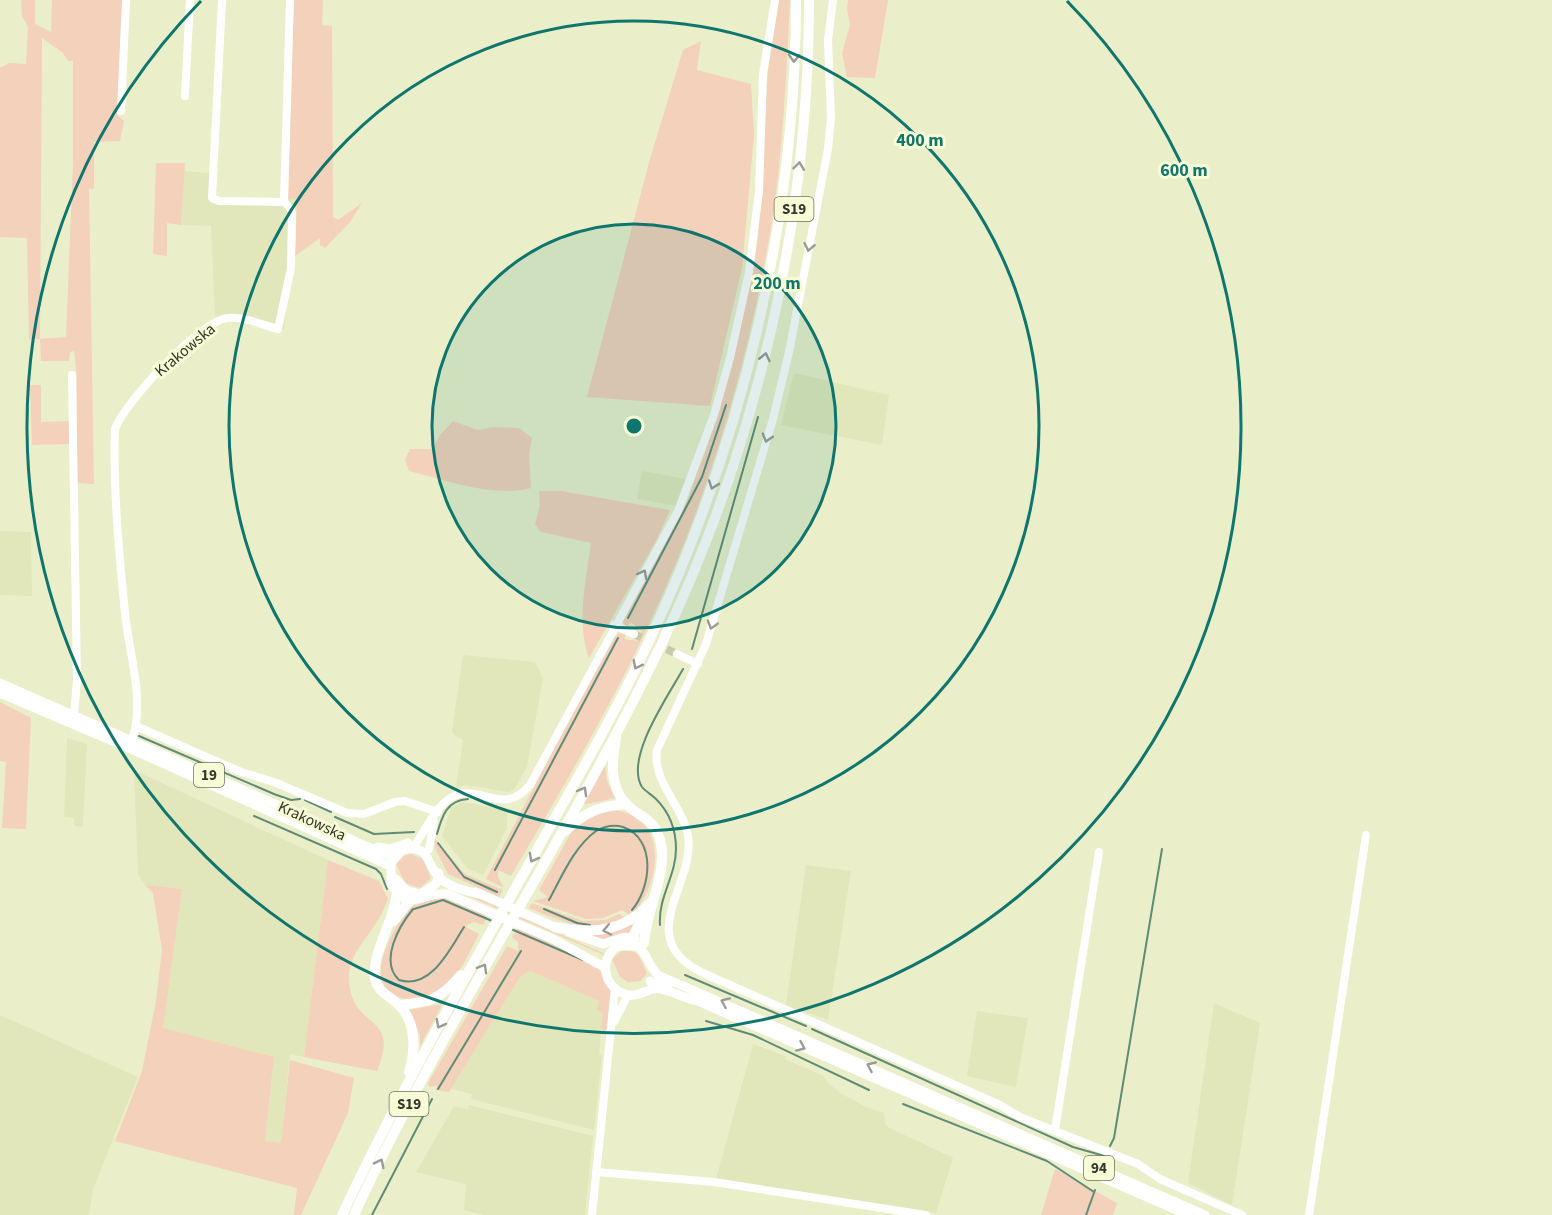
<svg xmlns="http://www.w3.org/2000/svg" width="1552" height="1215" font-family="'Source Sans 3',sans-serif">
<style>
.built{fill:#e1e7ba}
.green{fill:#f3d1ba;fill-rule:evenodd}
.lines{fill:none;stroke-linecap:round;stroke-linejoin:round}
.stream{stroke:#5f8b77;stroke-width:2}
.minor-tunnel{stroke:#c6caaa;stroke-width:8;stroke-dasharray:8 4;stroke-linecap:butt}
.minor{stroke:#fff;stroke-width:8}
.major{stroke:#fff;stroke-width:9}
.highway{stroke:#fff;stroke-width:10}
.oneway{stroke:#9a9b94}
.ring{fill:none;stroke:#0f766e;stroke-width:3}
.labels{text-anchor:middle;dominant-baseline:central;stroke-width:6;stroke-linejoin:round;paint-order:stroke}
.shield{fill:#f7fcd7;stroke:#70725d;stroke-width:1.5}
.shield-label{font-size:15px;font-weight:bold;fill:#363729}
.street-label{font-size:16px;fill:#363729;stroke:#f7fcd7}
.centre{fill:#0f766e;stroke:#f7fcd7;stroke-width:3}
.ring-label{font-size:18px;text-anchor:middle;font-weight:bold;fill:#0f766e;stroke:#f7fcd7;stroke-width:6;stroke-linejoin:round;paint-order:stroke}
</style>
<rect width="100%" height="100%" fill="#eaefca"/>
<path class="built" d="M184 171 210 173 209 200 213 204 214 200 297 199 284 330 215 316 211 226 181 225Z
M794 373 889 395 882 445 781 425Z
M642 471 686 479 678 506 637 499Z
M0 531 31 532 32 596 0 595Z
M463 655 535 662 543 678 527 767 514 790 508 792 465 785 456 788 463 740 454 735 452 731Z
M67 738 87 744 83 827 74 826V818L64 817Z
M134 770 328 860 304 1057 290 1054 281 1143 265 1141 274 1057 162 1028 182 889 145 885 138 874Z
M463 802 507 810V828L483 875 468 869 442 836 451 808Z
M806 865 851 871 828 1020 786 1005Z
M530 971 599 1001 603 1013 599 1055H602L594 1130 471 1099 472 1094 451 1089 520 977Z
M1214 1003 1260 1023 1232 1205 1188 1183Z
M977 1011 1028 1018 1016 1087 967 1076Z
M0 1015 138 1077 93 1189 89 1215H0Z
M753 1044 786 1056 785 1059 824 1076 826 1081 840 1093 866 1107 884 1113 886 1126 953 1158 936 1213 716 1179Z
M469 1105 593 1136 585 1215H484L464 1210 466 1184 416 1172 454 1106 468 1110Z"/>
<path class="green" d="M21 0H35V24L51 32 52 0H123L117 115 124 121 120 141 94 142V189H89L94 484 76 483 77 377 74 351 70 352 69 361H41L40 339H29L27 238 0 237V68L9 63 26 64 28 27 22 16ZM42 38 63 53 68 61H73V162L66 337 40 339Z
M293 0H323L322 25 332 26 333 217 338 220 362 203 350 222 325 248 320 245V238L295 256 297 199H288Z
M779 0H790C786 78 783 157 770 233 748 362 710 491 656 609 614 702 562 789 511 876L498 870V877L504 888 486 879 610 641 619 633 626 634 624 639 639 641 642 632 631 622 627 627 622 621 687 501 706 450 730 369 752 275 758 237 768 70Z
M848 0H888L875 78 847 77 842 53 850 25 847 8Z
M701 41 697 70 751 84 754 135 742 268 710 406 587 397 650 159 683 50Z
M156 163H185L181 225 167 223V256L153 254Z
M30 385H41V422L71 421V444L32 445Z
M453 421 478 430 493 427 519 428 532 438 529 455 531 488C492 498 447 480 409 471L405 460 410 449H432L440 435Z
M539 491H561L670 510 656 541 589 658C576 623 586 580 591 543L541 532 535 524 540 505Z
M0 702 31 718 26 829 2 828 6 762 0 761Z
M605 765 607 781 615 798 587 804 584 803Z
M612 810C670 814 662 885 631 916L622 910 603 918 586 919 533 901 548 897 539 890 573 829 585 817Z
M434 838 465 874 503 890 499 897 448 874 435 848Z
M411 854 423 859 431 878 420 888 405 883 396 864 404 856Z
M328 860 379 881 388 899C385 906 382 914 378 920 367 939 349 954 349 978 350 1032 402 1011 377 1071L304 1057Z
M443 883 603 953 604 955 441 884Z
M145 885 182 889 163 1028 274 1057 265 1141 281 1143 290 1060 354 1078 348 1113 301 1215H294L297 1188 115 1141 142 1071 156 1001 162 950 153 893Z
M442 896 488 916 483 925 474 922 468 924 466 927 479 934C469 952 457 983 438 994 429 999 411 1000 402 998 358 985 394 931 407 908Z
M532 903 583 921 606 920 619 914 627 919C593 937 561 921 529 908Z
M630 924 635 927 632 935 607 940 587 935Z
M518 928 597 965 611 992 607 1029 604 1032 601 1029 603 1013 597 1010 599 1001 530 971 520 977 449 1092 436 1090 437 1086 429 1087 428 1083 507 946 518 951V942L512 937Z
M623 950C641 950 640 960 647 973L641 981 628 982 620 977 612 959Z
M441 1004 442 1005 420 1046V1035L409 1010Z
M1055 1169 1117 1203 1113 1215H1041Z"/>
<g class="lines">
<path class="stream" d="M628 618 702 477 726 405
M692 649 758 417
M139 736 274 794 291 800 300 799
M305 800 331 812
M254 816 376 869 381 874 387 889
M335 817 374 834 414 832
M437 834C442 816 447 800 468 799
M438 843 464 877 497 892
M495 870 618 638
M549 900C562 876 574 847 596 831 605 826 613 824 623 827 657 839 651 888 632 910
M413 909C399 926 379 961 399 980 431 990 450 949 464 927
M414 909 443 900 492 921
M544 909 577 923 590 925
M660 925C658 897 676 876 676 849 676 830 669 812 656 799 652 795 645 791 642 787 624 758 669 695 683 669
M511 929 583 960
M685 975 806 1026
M706 1021 753 1035 869 1090
M812 1029 1073 1147 1108 1157
M438 1089 521 951
M903 1104 1047 1161 1094 1192
M1110 1146 1114 1138 1162 849
M372 1215 432 1099
M1086 1215 1095 1190"/>
<path class="minor-tunnel" d="M634 634 677 654"/>
<path class="minor" d="M833 0 828 40 831 118 828 149 789 352 773 419 706 644 657 750C652 782 683 806 688 836 696 885 631 938 703 973L1000 1105 1020 1117 1138 1164 1160 1179 1242 1215
M185 96 190 0
M121 111 126 0
M284 202 290 0
M72 375 77 680 74 716
M614 625 634 634
M677 654 698 664
M136 726 241 772 274 782 347 813 364 814 395 802 405 801 438 812
M130 745C147 705 129 655 125 613 119 553 113 489 115 429 124 403 201 320 228 318 243 316 263 325 278 329L291 268 292 213 291 209 284 202 219 201 212 198 222 0
M412 849C424 834 434 807 452 797 479 782 503 818 530 785L678 511 714 415 730 358 749 272 759 191 763 74 775 0
M429 849 434 821
M614 1022 628 995
M1055 1130 1099 852
M596 1172 714 1182 926 1215
M592 1215 615 988
M1309 1215 1366 835"/>
<path class="major" d="M0 683 321 824 358 843 394 857
M0 693 129 748 390 866
M378 847 390 849 408 843
M396 879 407 891 420 894 436 884 439 873
M476 892 559 929
M479 894C466 891 449 887 440 878 425 865 432 843 402 850L391 863V884C409 915 425 890 447 894L553 939 604 967
M569 932 603 944 624 937 635 939
M650 981 668 987
M693 999 1188 1215
M697 1001C685 998 673 992 661 989 650 986 641 997 629 995 604 991 597 959 618 946H637C648 954 648 966 658 975L1205 1215"/>
<path class="highway" d="M616 738C612 761 609 786 626 804 641 819 656 818 661 844 667 874 646 912 644 943
M565 831C585 812 599 806 627 804
M397 892C395 920 371 954 375 978 378 993 389 995 399 1005 416 1022 416 1050 409 1072
M394 921 410 900
M554 927C593 934 623 933 651 902
M632 938 644 915
M399 1005C430 1002 440 1000 461 975
M342 1215C401 1089 470 969 538 848 577 779 617 710 650 639 743 440 796 219 796 0
M354 1215C444 1019 568 840 661 645 757 445 809 222 809 0"/>
</g>
<defs><path id="oneway-chevron" d="M-2-3.5L2.5 0L-2 3.5" fill="none" stroke-width="1.6" stroke-linecap="round" stroke-linejoin="round" transform="scale(1.5)"/></defs>
<g class="oneway">
<use href="#oneway-chevron" transform="translate(794 58) rotate(93)"/>
<use href="#oneway-chevron" transform="translate(799 166) rotate(-83)"/>
<use href="#oneway-chevron" transform="translate(809 247) rotate(102)"/>
<use href="#oneway-chevron" transform="translate(765 357) rotate(-77)"/>
<use href="#oneway-chevron" transform="translate(767 438) rotate(107)"/>
<use href="#oneway-chevron" transform="translate(713 485) rotate(109)"/>
<use href="#oneway-chevron" transform="translate(643 574) rotate(-61)"/>
<use href="#oneway-chevron" transform="translate(712 625) rotate(106)"/>
<use href="#oneway-chevron" transform="translate(637 665) rotate(117)"/>
<use href="#oneway-chevron" transform="translate(583 791) rotate(-61)"/>
<use href="#oneway-chevron" transform="translate(533 858) rotate(119)"/>
<use href="#oneway-chevron" transform="translate(607 930) rotate(168)"/>
<use href="#oneway-chevron" transform="translate(483 968) rotate(-60)"/>
<use href="#oneway-chevron" transform="translate(725 1002) rotate(-156)"/>
<use href="#oneway-chevron" transform="translate(440 1024) rotate(118)"/>
<use href="#oneway-chevron" transform="translate(801 1047) rotate(24)"/>
<use href="#oneway-chevron" transform="translate(871 1066) rotate(-156)"/>
<use href="#oneway-chevron" transform="translate(380 1163) rotate(-64)"/>
</g>
<circle cx="634" cy="426" r="202" fill="#0f766e" fill-opacity=".12"/>
<g class="ring">
<circle cx="634" cy="426" r="202"/>
<circle cx="634" cy="426" r="405"/>
<path d="M1067 1A607 607 0 1 1 201 1"/>
</g>
<g class="labels">
<g class="shield">
<rect x="774.5" y="197" width="39" height="24" rx="4.5"/>
<rect x="194" y="763" width="30" height="24" rx="4.5"/>
<rect x="389.5" y="1092" width="39" height="24" rx="4.5"/>
<rect x="1084" y="1156" width="30" height="24" rx="4.5"/>
</g>
<g class="shield-label">
<text x="794" y="209">S19</text>
<text x="209" y="775">19</text>
<text x="409" y="1104">S19</text>
<text x="1099" y="1168">94</text>
</g>
<g class="street-label">
<text transform="translate(185 350) rotate(-40)">Krakowska</text>
<text transform="translate(312 821) rotate(25)">Krakowska</text>
</g>
</g>
<circle cx="634" cy="426" r="9" class="centre"/>
<g class="ring-label">
<text x="920" y="146">400 m</text>
<text x="1184" y="176">600 m</text>
<text x="777" y="289">200 m</text>
</g>
</svg>
